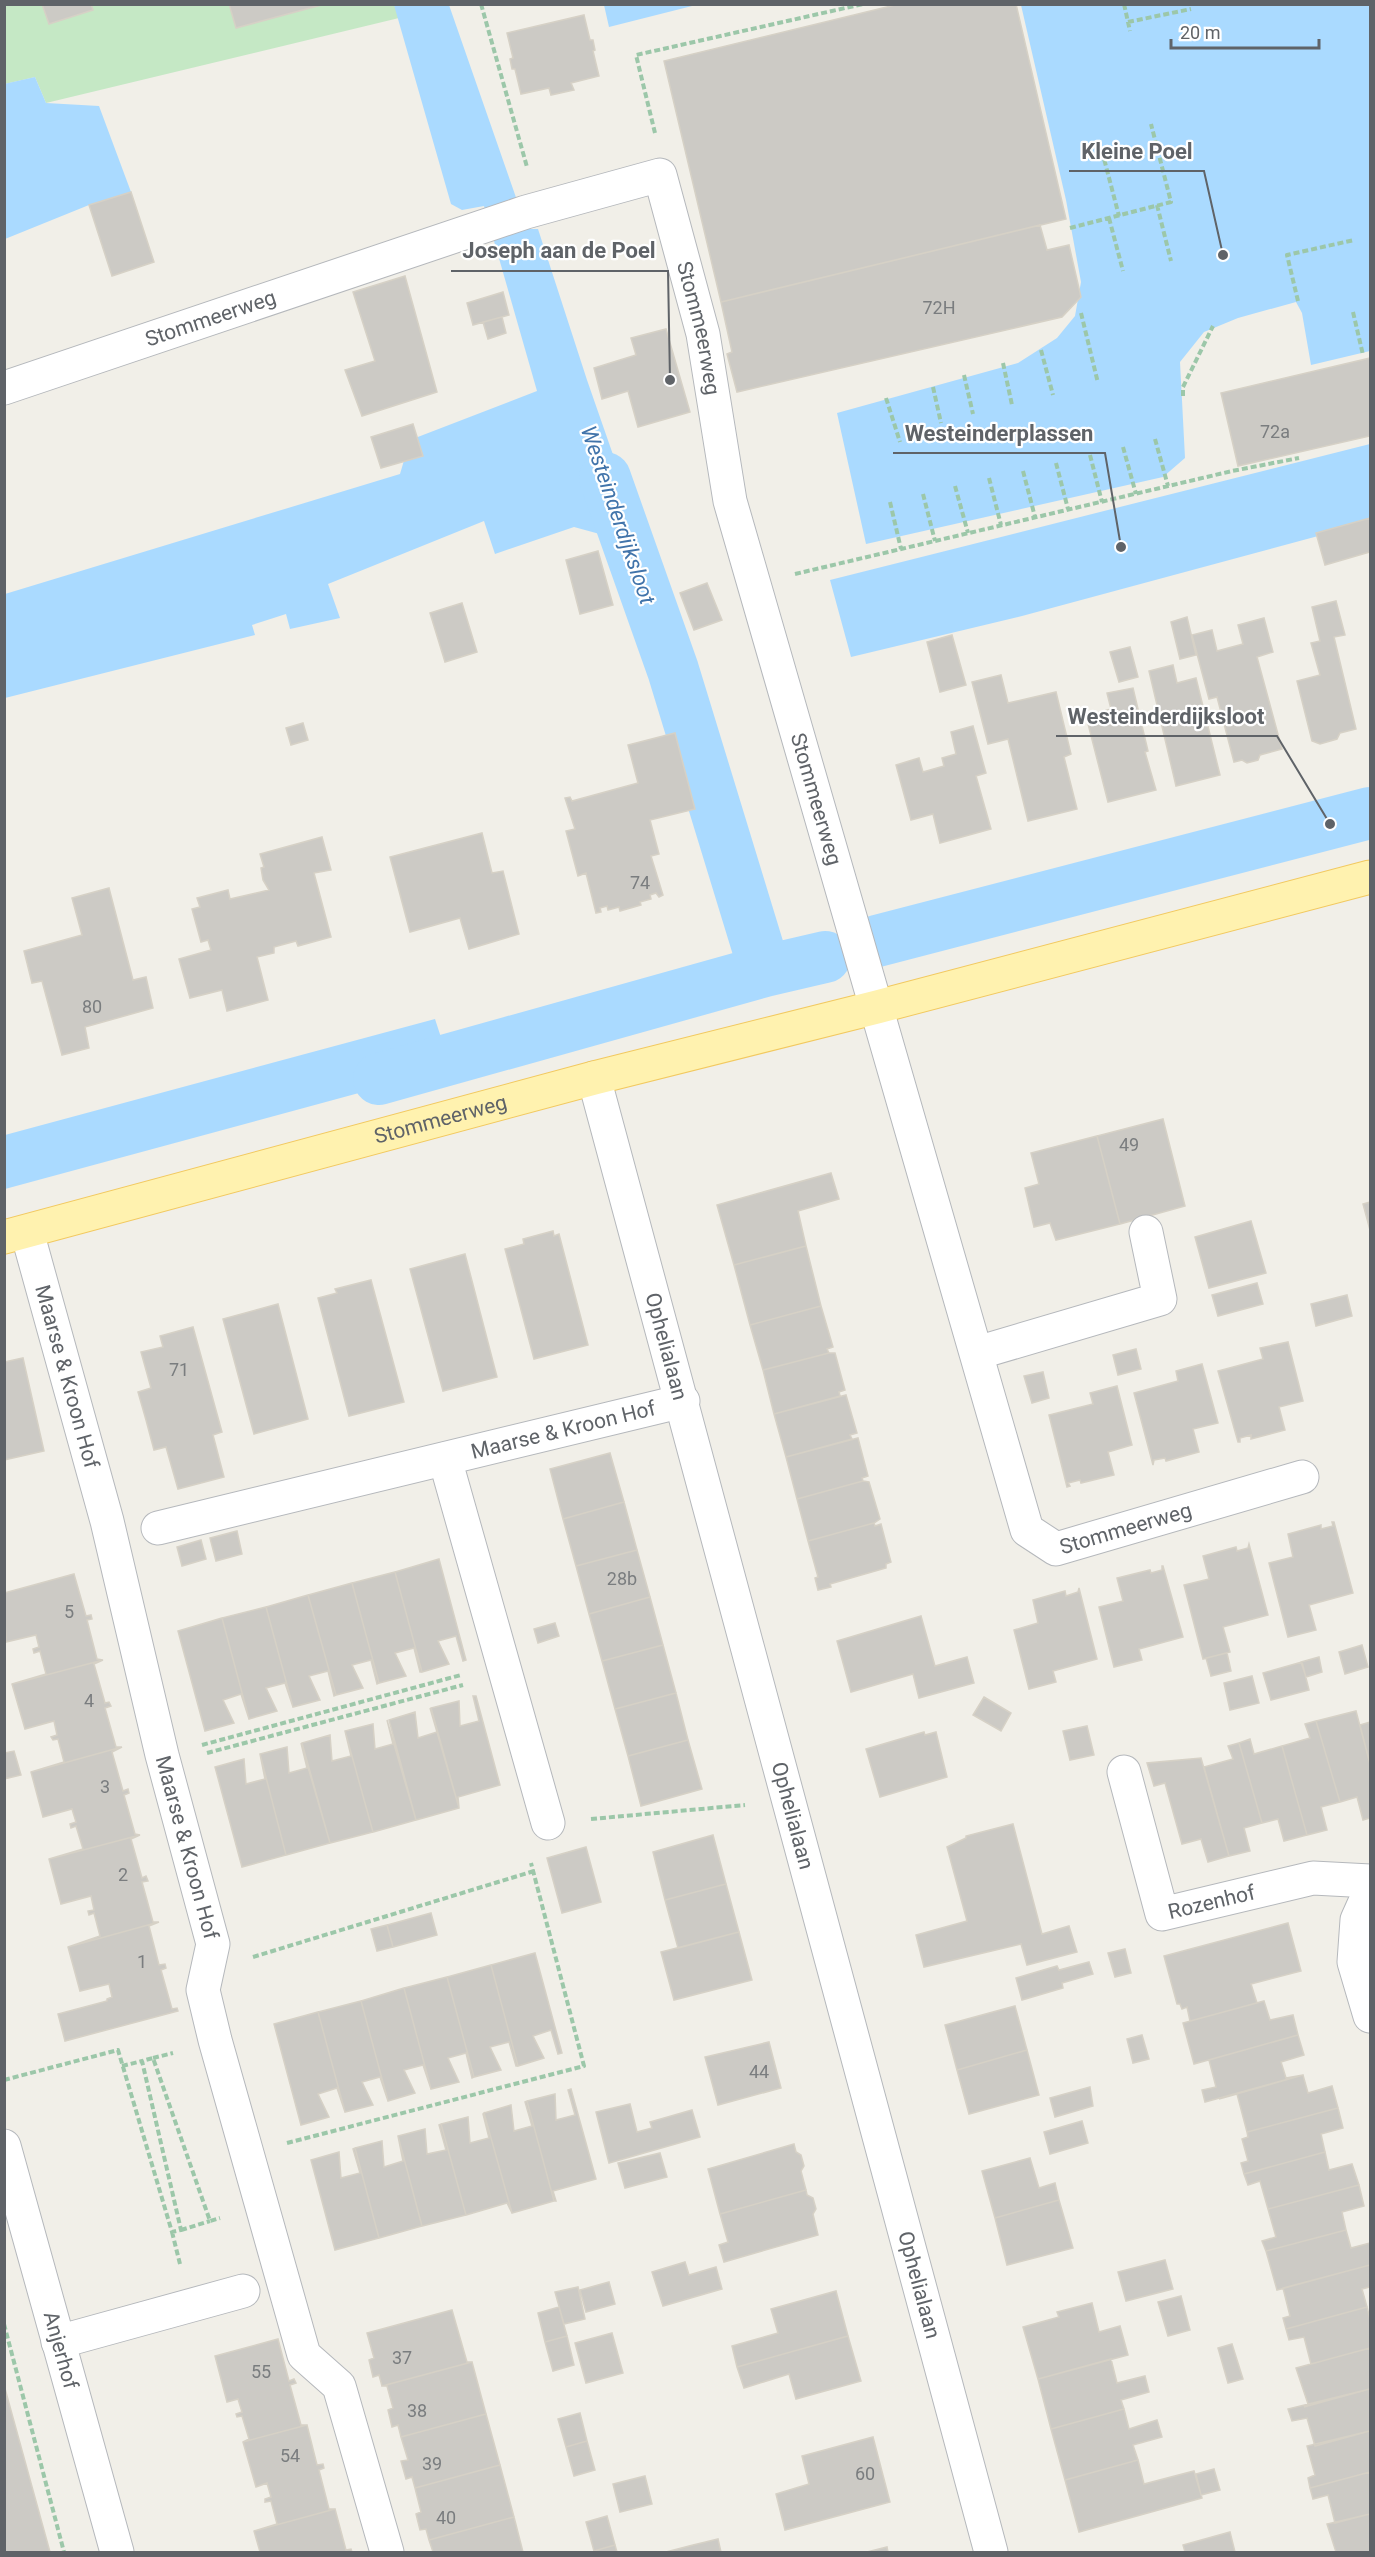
<svg xmlns="http://www.w3.org/2000/svg" width="1375" height="2557" font-family="Roboto,sans-serif">
<style>
.green{fill:#c5e8c5}
.water{fill:#aadaff}
.lines{fill:none;stroke-linecap:round;stroke-linejoin:round}
.canal{stroke:#aadaff;stroke-width:52}
.building{fill:#cccac5;stroke:#d6d1c6;stroke-width:1.5}
.minor-casing{stroke:#b5b8bc;stroke-width:35}
.major-casing{stroke:#f2c960;stroke-width:35}
.path{stroke:#9cc7a9;stroke-width:4;stroke-dasharray:6 3;stroke-linecap:butt}
.minor{stroke:#fff;stroke-width:33}
.major{stroke:#fff2af;stroke-width:33}
.labels{text-anchor:middle;dominant-baseline:central;stroke-width:4.5;stroke-linejoin:round;paint-order:stroke}
.number-label{font-size:18px;fill:#7a7d7f}
.street-label{font-size:21px;fill:#5f6368;stroke:#fff}
.water-label{font-size:22px;font-style:italic;fill:#4174aa;stroke:#fff}
.leader{fill:none;stroke:#5f6368;stroke-width:2}
.callout-dot{fill:#5f6368;stroke:#fff;stroke-width:2}
.callout-label{font-size:22px;text-anchor:middle;font-weight:bold;fill:#5f6368;stroke:#fff;stroke-width:4.5;stroke-linejoin:round;paint-order:stroke}
</style>
<rect width="100%" height="100%" fill="#f1efe8"/>
<path class="green" d="M394 4 399 18 46 103 35 77 5 84 4 5Z"/>
<path class="water" d="M394 5H449L527 229H538L587 380 649 558 607 536 574 527 495 554 484 521 328 584 340 618 290 629 286 614 252 625 255 635 5 698V594L400 474 410 440 537 391 484 206 462 210 451 204Z
M604 5V4L696 5 609 27Z
M1021 5H1370V351L1311 365 1302 313 1296 302 1238 318 1204 332 1180 362 1185 458 1163 477 866 544 837 413 1018 363 1057 338 1075 316 1081 282 1066 200Z
M35 77 46 103 99 106 131 192 89 205 5 239 4 84Z
M1370 444V522L1022 616 851 657 830 580Z
M435 1019 451 1068 5 1189V1135Z"/>
<g class="lines">
<path class="canal" d="M605 478 673 670 765 971 825 957
M877 941 1370 813
M379 1079 765 971"/>
</g>
<path class="building" d="M42 4H91L93 10 49 24Z
M229 4H325L236 28Z
M899 4H1016L1066 219 721 302 664 61Z
M584 15 590 40H593L595 50 593 51 599 76 571 83 574 90 551 95 549 88 521 94 515 69H512L510 59 513 58 507 33Z
M131 192 154 262 112 276 89 205Z
M1040 225 1047 250 1069 245 1081 297 1062 317 737 392 727 354 732 352 721 302Z
M405 276 437 392 362 416 345 370 375 361 353 292Z
M503 292 509 315 473 325 467 303Z
M502 317 506 333 488 339 483 322Z
M666 329 690 412 638 427 628 391 602 399 594 368 636 355 631 338Z
M1370 358V436L1238 466 1221 393Z
M413 424 423 456 381 468 371 437Z
M1370 518V552L1325 565 1316 533Z
M598 551 613 605 580 614 566 560Z
M707 583 722 620 694 630 680 593Z
M1336 601 1345 635 1334 637 1356 729 1340 733 1337 739 1320 744 1312 741 1297 681 1320 675 1311 643 1320 641 1312 607Z
M462 603 477 652 445 662 430 613Z
M1187 617 1196 655 1180 659 1171 622Z
M1264 618 1273 652 1257 657 1282 749 1260 755 1258 760 1247 763 1242 760 1234 762 1217 697 1209 699 1192 635 1212 630 1217 651 1243 644 1238 625Z
M952 635 966 685 940 692 927 642Z
M1130 647 1138 677 1119 682 1110 652Z
M1173 665 1177 683 1196 678 1220 775 1176 786 1149 671Z
M1001 675 1008 703 1056 692 1071 754 1064 757 1077 809 1028 821 1008 739 988 744 972 682Z
M1133 688 1148 751 1145 752 1156 790 1108 802 1086 716 1111 709 1107 693Z
M303 723 308 740 291 745 286 728Z
M973 726 986 773 976 776 991 829 940 843 933 814 911 820 896 765 919 758 923 772 944 766 942 758 956 754 951 732Z
M675 733 695 809 650 820 659 854 651 856 663 895 659 897 656 893 650 895 651 899 640 902 641 905 620 911 619 907 608 910 607 906 600 908 601 912 596 913 586 873 578 876 566 831 575 829 565 798 570 797 572 801 638 783 628 745Z
M482 833 492 873 503 871 519 934 469 949 460 918 410 932 390 857Z
M322 837 331 870 314 873 331 937 298 946 296 941 274 947V953L257 957 268 1000 227 1011 222 990 190 998 179 959 211 950 208 940 201 942 192 909 200 907 197 898 228 890 230 899 269 890 263 880 261 868 264 867 260 854Z
M109 888 133 980 146 977 153 1008 85 1027 89 1048 62 1055 42 981 32 983 24 951 82 935 72 898Z
M1163 1119 1185 1206 1120 1224 1097 1136Z
M1097 1136 1120 1224 1056 1240 1050 1223 1034 1227 1025 1188 1039 1184 1031 1153Z
M831 1173 839 1199 798 1211 806 1246 734 1265 717 1205Z
M1370 1202V1230L1363 1204Z
M1251 1221 1266 1273 1209 1288 1195 1237Z
M553 1231 554 1236 559 1234 588 1345 534 1359 505 1249 524 1244 523 1239Z
M806 1246 821 1306 750 1325 734 1265Z
M465 1254 497 1377 443 1391 410 1269Z
M371 1280 404 1402 349 1416 318 1298 337 1293 335 1289Z
M1257 1283 1263 1304 1218 1316 1212 1295Z
M1347 1295 1352 1316 1316 1326 1311 1304Z
M278 1304 308 1419 254 1434 223 1319Z
M821 1306 833 1347 827 1349 829 1353 763 1370 750 1325Z
M193 1327 222 1432 213 1435 224 1477 178 1489 166 1447 154 1450 146 1420 138 1392 151 1388 141 1352 163 1347 160 1336Z
M1288 1342 1303 1401 1279 1407 1285 1430 1251 1439V1435L1240 1438V1442H1238L1218 1371 1263 1359 1260 1348Z
M1136 1349 1141 1369 1118 1375 1113 1355Z
M829 1353H835L845 1390 839 1392 840 1396 774 1414 763 1370Z
M23 1358 44 1451 4 1460V1362Z
M1202 1364 1218 1423 1193 1429 1199 1452 1166 1461 1165 1458 1154 1460 1153 1465 1134 1393 1178 1381 1176 1371Z
M1043 1372 1049 1398 1032 1403 1024 1376Z
M1117 1386 1132 1445 1108 1452 1114 1475 1081 1483 1080 1480 1068 1483 1070 1486 1067 1487 1049 1415 1093 1404 1090 1393Z
M846 1395 857 1433 850 1435 852 1439 786 1457 774 1414Z
M858 1438 868 1476 862 1478 863 1481 797 1499 786 1457Z
M610 1453 624 1502 563 1519 550 1469Z
M863 1481 869 1482 880 1519 874 1523 808 1541 797 1499Z
M624 1502 637 1550 576 1566 563 1519Z
M1332 1522H1334L1353 1593 1309 1605 1316 1630 1288 1637 1269 1563 1293 1557 1288 1534 1321 1525V1529L1333 1526Z
M874 1523 875 1526 881 1524 891 1562 886 1564V1568L830 1584 831 1587 818 1590 815 1578 818 1577 808 1541Z
M237 1531 242 1554 216 1561 210 1538Z
M201 1540 206 1559 182 1566 177 1547Z
M1249 1544 1268 1615 1223 1627 1230 1652 1203 1659 1184 1585 1209 1579 1203 1556 1236 1547 1237 1551 1248 1548Z
M637 1550 650 1597 589 1614 576 1566Z
M439 1559 466 1660 463 1661 456 1636 438 1641 449 1664 422 1672 395 1572Z
M1162 1566H1163L1183 1637 1139 1649 1142 1660 1114 1667 1099 1607 1123 1601 1117 1578 1150 1570 1151 1573 1162 1570Z
M395 1572 422 1672H420L414 1648 395 1653 406 1676 379 1683 352 1583Z
M74 1574 86 1616 91 1615 92 1619 87 1620 97 1659 103 1660 12 1684 46 1674 40 1651 34 1653 33 1649 39 1647 36 1635 6 1642 4 1593Z
M352 1583 379 1683 377 1684 371 1660 352 1665 363 1688 336 1695 308 1595Z
M1079 1588 1097 1659 1053 1671 1056 1682 1029 1689 1014 1630 1038 1623 1033 1600 1065 1591 1066 1596 1078 1592Z
M308 1595 336 1695 334 1696 328 1671 309 1676 320 1700 293 1707 266 1607Z
M650 1597 663 1645 602 1661 589 1614Z
M266 1607 293 1707 285 1683 266 1688 277 1711 249 1719 222 1618Z
M921 1616 935 1666 967 1657 974 1683 919 1698 913 1674 851 1692 837 1641Z
M222 1618 249 1719 241 1694 223 1700 234 1723 205 1731 178 1631Z
M555 1623 559 1636 538 1643 534 1629Z
M663 1645 676 1693 615 1709 602 1661Z
M1362 1645 1368 1667 1345 1674 1339 1652Z
M1227 1653 1231 1671 1211 1676 1206 1658Z
M1319 1657 1322 1672 1306 1677 1301 1662Z
M103 1660 94 1664 105 1703 109 1702 111 1706 105 1708 116 1747H122L31 1772 64 1762 58 1739 53 1740 51 1737 57 1735 54 1721 25 1729 12 1684Z
M1302 1662 1309 1690 1271 1700 1263 1673Z
M1252 1676 1259 1703 1230 1710 1224 1683Z
M676 1693 688 1740 628 1756 615 1709Z
M473 1696H476L500 1785 458 1797 459 1808 431 1708 459 1701 460 1726 479 1721Z
M984 1697 1011 1713 1001 1731 973 1715Z
M430 1708 459 1808 416 1820 389 1720 415 1712 418 1738 437 1732Z
M1356 1711 1370 1764V1818L1363 1820 1357 1797 1340 1802 1316 1721Z
M387 1720 416 1820 373 1832 345 1731 373 1724 375 1749 393 1744Z
M1316 1721 1340 1802 1321 1807 1327 1830 1307 1835 1282 1746 1310 1738 1305 1724Z
M1370 1722V1764L1360 1725Z
M1087 1726 1094 1755 1070 1760 1063 1731Z
M345 1731 373 1832 330 1843 302 1743 330 1735 332 1761 351 1756Z
M924 1732 925 1735 936 1732 947 1777 880 1797 866 1749Z
M1250 1739 1254 1754 1282 1746 1307 1835 1284 1841 1278 1819 1262 1823 1239 1743Z
M688 1740 702 1789 641 1806 628 1756Z
M301 1743 330 1843 286 1855 260 1754 287 1747 289 1773 307 1768Z
M1239 1743 1262 1823 1244 1828 1250 1851 1229 1856 1204 1767 1233 1759 1228 1746Z
M122 1747 112 1752 123 1791 128 1789 129 1793 124 1795 135 1834 140 1835 49 1859 83 1849 76 1826 71 1828 70 1824 76 1822 72 1809 43 1817 31 1772Z
M14 1751 21 1775 4 1779V1753Z
M260 1754 286 1855 242 1867 215 1767 244 1759 246 1784 265 1779Z
M1201 1758 1229 1856 1208 1862 1201 1839 1182 1844 1165 1783 1154 1786 1147 1763Z
M1013 1824 1042 1934 1069 1926 1077 1952 1027 1965 1021 1944 924 1967 916 1935 967 1921 947 1847 966 1838V1836Z
M140 1835 131 1839 142 1878 146 1876 148 1881 142 1882 153 1922H159L68 1947 100 1936 94 1913 89 1915 88 1911 94 1910 91 1896 61 1904 49 1859Z
M713 1835 726 1884 665 1900 653 1852Z
M586 1847 601 1902 562 1913 547 1858Z
M726 1884 739 1932 678 1948 665 1900Z
M431 1913 437 1935 393 1947 387 1925Z
M159 1922 149 1926 159 1965 165 1964 166 1968 161 1970 172 2009 177 2008 178 2011 65 2041 58 2014 107 2001V1999L112 1997 109 1984 80 1991 68 1947Z
M1288 1923 1301 1971 1251 1984 1257 2003 1190 2021 1187 2007 1182 2009 1180 2004H1177L1164 1956Z
M387 1925 393 1947 377 1951 371 1929Z
M739 1932 752 1980 674 2000 661 1952Z
M1125 1949 1131 1973 1115 1977 1108 1953Z
M535 1953 562 2053 558 2054 551 2030 533 2036 544 2058 518 2066 491 1965Z
M1089 1962 1093 1974 1062 1983 1063 1988 1022 2000 1016 1978 1057 1966 1059 1970Z
M491 1965 518 2066H516L509 2042 490 2047 501 2070 474 2077 447 1977Z
M447 1977 474 2077 472 2078 466 2053 448 2058 459 2082 431 2089 404 1988Z
M404 1988 431 2089 423 2065 404 2070 415 2093 388 2101 361 2001Z
M361 2001 388 2101 380 2077 362 2082 373 2105 345 2112 318 2012Z
M1264 2001 1270 2020 1293 2015 1298 2035 1194 2064 1183 2023Z
M1015 2006 1027 2050 957 2070 945 2025Z
M318 2012 345 2112 337 2088 318 2094 329 2117 301 2125 274 2024Z
M1142 2035 1149 2059 1133 2063 1127 2039Z
M1298 2035 1304 2055 1281 2062 1286 2078 1303 2075 1205 2102 1202 2090 1216 2087 1209 2060Z
M769 2042 781 2088 718 2105 705 2057Z
M1027 2050 1039 2095 969 2114 957 2070Z
M1303 2075 1308 2093 1332 2086 1338 2108 1247 2132 1237 2094 1219 2099Z
M1090 2087 1093 2106 1055 2117 1050 2098Z
M571 2089 596 2179 553 2191 556 2201H554L527 2101 555 2094 556 2120 575 2115 568 2090Z
M527 2101 554 2201 512 2213 484 2113 511 2105 514 2131 532 2126 525 2102Z
M630 2104 637 2132 652 2128 650 2122 692 2110 700 2137 609 2163 596 2112Z
M1338 2108 1343 2128 1321 2134 1325 2152 1244 2174 1241 2163 1248 2161 1242 2139 1248 2137 1247 2132Z
M484 2113 512 2213 507 2203 466 2215 441 2124 468 2117 470 2143 489 2138 483 2114Z
M1082 2121 1088 2143 1050 2154 1044 2132Z
M441 2124 466 2215 422 2226 398 2136 425 2129 427 2154 446 2150 439 2125Z
M398 2136 422 2226 379 2238 355 2148 382 2141 384 2167 403 2161Z
M794 2144 796 2152 801 2155 804 2166 801 2171 806 2190 720 2214 708 2169Z
M355 2148 379 2238 335 2250 311 2160 339 2152 341 2178 360 2173 353 2149Z
M1325 2152 1329 2170 1352 2164 1359 2185 1268 2209 1260 2181 1248 2185 1244 2174Z
M660 2153 667 2177 625 2188 618 2163Z
M1030 2158 1039 2188 1055 2183 1059 2200 995 2218 982 2171Z
M1359 2185 1364 2206 1342 2212 1346 2230 1266 2251 1262 2241 1276 2237 1268 2209Z
M806 2190 807 2195 813 2198 816 2209 813 2214 818 2235 724 2262 719 2245 728 2242 720 2214Z
M1059 2200 1073 2248 1007 2265 995 2218Z
M1346 2230 1351 2248 1370 2243V2265L1277 2290 1266 2251Z
M1165 2260 1173 2289 1126 2301 1118 2272Z
M685 2262 689 2275 716 2267 722 2289 663 2306 652 2272Z
M1370 2265V2287L1362 2289 1367 2307 1286 2329 1283 2318 1290 2316 1283 2288Z
M609 2282 615 2304 586 2312 580 2290Z
M578 2287 585 2319 564 2324 555 2292Z
M836 2291 848 2336 737 2367 732 2346 778 2333 771 2309Z
M1181 2296 1190 2330 1168 2336 1158 2302Z
M1092 2303 1099 2332 1120 2326 1128 2355 1038 2379 1023 2327 1059 2317 1057 2312Z
M559 2307 567 2336 545 2342 538 2313Z
M1367 2307 1370 2319V2348L1311 2364 1304 2337 1289 2340 1286 2329Z
M452 2310 467 2362H472L382 2386 379 2375 373 2377 369 2360 374 2358 367 2333Z
M612 2333 623 2373 586 2383 575 2343Z
M567 2336 574 2365 553 2371 545 2342Z
M848 2336 861 2381 796 2399 789 2374 744 2388 737 2367Z
M278 2339 289 2381 294 2379 296 2383 290 2385 301 2425H307L243 2442 249 2439 242 2416 237 2417 236 2414 242 2412 238 2399 227 2402 215 2356Z
M1232 2344 1243 2379 1228 2383 1218 2348Z
M1370 2348V2389L1304 2407 1308 2404 1296 2368Z
M1111 2359 1117 2383 1145 2376 1149 2392 1121 2400 1124 2409 1051 2429 1038 2379Z
M472 2362 486 2414 401 2437 398 2425 392 2427 388 2410 393 2408 387 2386H382Z
M4 2385 50 2552H4Z
M1370 2389V2431L1315 2446 1307 2418 1292 2421 1288 2409Z
M1124 2409 1129 2429 1157 2420 1162 2437 1133 2445 1138 2460 1065 2480 1051 2429Z
M580 2413 587 2441 566 2447 558 2419Z
M486 2414 500 2465 415 2488 412 2477 406 2479 401 2461 408 2460 401 2437Z
M307 2425 317 2465 323 2464 324 2468 319 2470 329 2509H335L254 2531 277 2524 271 2501 265 2502V2499L271 2497 267 2483 256 2487 243 2442Z
M1370 2431V2472L1310 2488 1308 2478 1315 2475 1307 2446Z
M873 2437 890 2502 785 2530 776 2494 809 2484 802 2456Z
M587 2441 595 2470 574 2476 566 2447Z
M1138 2460 1144 2484 1194 2471 1202 2498 1079 2532 1065 2480Z
M500 2465 514 2517 429 2540 426 2529 420 2530 416 2514 421 2512 415 2488Z
M1214 2469 1220 2490 1201 2495 1196 2474Z
M1370 2472V2514L1335 2523 1328 2495 1313 2499 1310 2488Z
M645 2476 652 2504 620 2512 613 2484Z
M335 2509 346 2550 351 2549 352 2552H260L254 2531Z
M1370 2514V2552H1336L1327 2524Z
M607 2516 615 2545 594 2551 586 2522Z
M514 2517 523 2552H433L429 2540Z
M1230 2532 1235 2552H1185L1183 2545Z
M718 2539 721 2552H666L693 2545Z
M615 2545 617 2552H594V2551Z
M887 2547 888 2552H867Z"/>
<g class="lines">
<defs>
<g id="minor">
<path id="s1" d="M4 388 526 212 660 175 703 334 730 501 1027 1530 1056 1549 1302 1477"/>
<path id="s2" d="M594 1078 991 2552"/>
<path id="s3" d="M27 1232 107 1521 162 1755 213 1944 203 1990 215 2040 304 2355 339 2386 387 2552"/>
<path d="M977 1353 1160 1299 1146 1232"/>
<path d="M445 1459 548 1823"/>
<path id="s4" d="M158 1528 683 1401"/>
<path id="s5" d="M1124 1772 1162 1914 1313 1878 1370 1881"/>
<path d="M1370 1891 1357 1920 1354 1962 1370 2016"/>
<path id="s6" d="M4 2146 117 2552"/>
<path d="M58 2342 243 2291"/>
</g>
<g id="major">
<path id="s7" d="M4 1237 594 1078 877 1007 1370 877"/>
</g>
</defs>
<use href="#minor" class="minor-casing"/>
<use href="#major" class="major-casing"/>
<path class="path" d="M481 4 527 167
M1124 4 1130 31
M1128 22 1191 9
M655 133 636 55 863 4
M1102 151 1119 216
M1157 205 1171 261
M1109 218 1123 271
M1070 228 1171 202 1151 124
M1298 301 1287 255 1354 240
M1353 312 1363 355
M1081 313 1098 383
M1041 350 1053 395
M1003 363 1012 405
M964 375 973 414
M933 387 941 423
M1183 396V387L1213 326
M886 398 900 442
M1155 439 1168 486
M1123 447 1136 494
M1090 455 1102 502
M1056 463 1068 509
M1023 471 1035 517
M989 478 1001 525
M955 486 968 533
M923 494 935 541
M890 502 901 549
M795 574 1232 471 1299 458
M202 1745 461 1675
M207 1753 463 1685
M591 1819 745 1805
M253 1957 534 1871
M153 2058 173 2053
M122 2066 142 2061
M4 2080 118 2050 172 2232 181 2230 142 2061 153 2058 210 2221 220 2218
M287 2143 584 2066 531 1863
M181 2230 210 2221
M172 2232 180 2264
M4 2324 64 2552"/>
<use href="#minor" class="minor"/>
<use href="#major" class="major"/>
</g>
<g class="labels">
<g class="number-label">
<text x="939" y="307">72H</text>
<text x="1275" y="431">72a</text>
<text x="640" y="882">74</text>
<text x="92" y="1006">80</text>
<text x="1129" y="1144">49</text>
<text x="179" y="1369">71</text>
<text x="622" y="1578">28b</text>
<text x="69" y="1611">5</text>
<text x="89" y="1700">4</text>
<text x="105" y="1786">3</text>
<text x="123" y="1874">2</text>
<text x="142" y="1961">1</text>
<text x="759" y="2071">44</text>
<text x="402" y="2357">37</text>
<text x="261" y="2371">55</text>
<text x="417" y="2410">38</text>
<text x="290" y="2455">54</text>
<text x="432" y="2463">39</text>
<text x="865" y="2473">60</text>
<text x="446" y="2517">40</text>
</g>
<g class="street-label">
<text stroke="none"><textPath href="#s1" startOffset="218">Stommeerweg</textPath></text>
<text stroke="none"><textPath href="#s1" startOffset="848">Stommeerweg</textPath></text>
<text stroke="none"><textPath href="#s1" startOffset="1334">Stommeerweg</textPath></text>
<text stroke="none"><textPath href="#s7" startOffset="452">Stommeerweg</textPath></text>
<text stroke="none"><textPath href="#s2" startOffset="278">Ophelialaan</textPath></text>
<text stroke="none"><textPath href="#s3" startOffset="150">Maarse &amp; Kroon Hof</textPath></text>
<text stroke="none"><textPath href="#s4" startOffset="417">Maarse &amp; Kroon Hof</textPath></text>
<text stroke="none"><textPath href="#s1" startOffset="2202">Stommeerweg</textPath></text>
<text stroke="none"><textPath href="#s2" startOffset="764">Ophelialaan</textPath></text>
<text stroke="none"><textPath href="#s3" startOffset="636">Maarse &amp; Kroon Hof</textPath></text>
<text stroke="none"><textPath href="#s5" startOffset="198">Rozenhof</textPath></text>
<text stroke="none"><textPath href="#s2" startOffset="1250">Ophelialaan</textPath></text>
<text stroke="none"><textPath href="#s6" startOffset="212">Anjerhof</textPath></text>
</g>
<g class="water-label">
<text transform="translate(618 515) rotate(71)">Westeinderdijksloot</text>
</g>
</g>
<path class="leader" d="M1223 255L1204 171H1069M670 380L668 271H451M1121 547L1105 453H893M1330 824L1277 736H1056"/>
<g class="callout-dot">
<circle cx="1223" cy="255" r="6"/>
<circle cx="670" cy="380" r="6"/>
<circle cx="1121" cy="547" r="6"/>
<circle cx="1330" cy="824" r="6"/>
</g>
<g class="callout-label">
<text x="1137" y="159">Kleine Poel</text>
<text x="559" y="258">Joseph aan de Poel</text>
<text x="999" y="441">Westeinderplassen</text>
<text x="1166" y="724">Westeinderdijksloot</text>
</g>
<rect width="1375" height="2557" fill="none" stroke="#5f6368" stroke-width="12"/>
<path d="M1171 39v9h148v-9" fill="none" stroke="#5f6368" stroke-width="3"/>
<text x="1180" y="39" font-size="18" fill="#5f6368" stroke="#ffffff" stroke-width="4.5" paint-order="stroke">20 m</text>
</svg>
